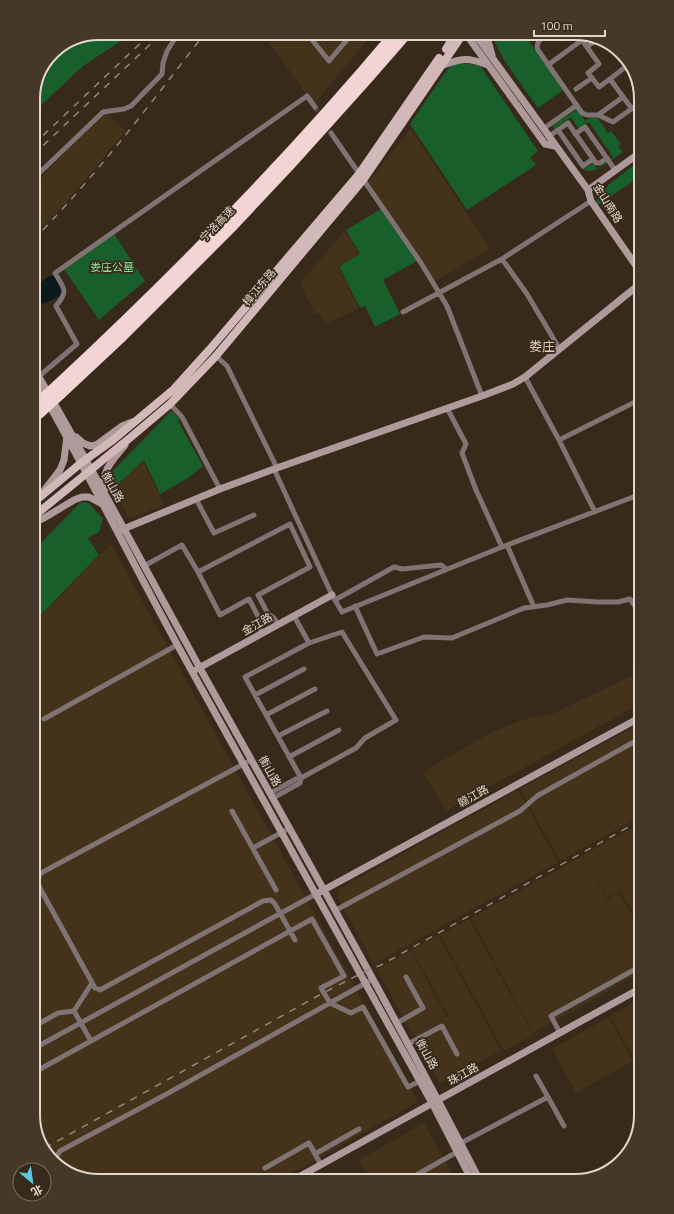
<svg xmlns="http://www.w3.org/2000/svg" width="674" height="1214" font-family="'Titillium Web','Noto Sans SC',sans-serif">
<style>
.built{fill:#44321b}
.green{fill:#185f2b;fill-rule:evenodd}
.water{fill:#0a1a1c}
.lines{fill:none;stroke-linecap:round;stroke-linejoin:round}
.street-tunnel{stroke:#514435;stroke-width:5;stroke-dasharray:5 2.5;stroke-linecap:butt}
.street{stroke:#7f7373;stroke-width:5}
.secondary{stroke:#ae9a9b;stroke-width:7}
.primary{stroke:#d2b9b9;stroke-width:8}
.highway{stroke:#f2d4d5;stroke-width:10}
.rail{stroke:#92877a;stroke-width:1.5;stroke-dasharray:7 7;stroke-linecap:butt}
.highway-bridge{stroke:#f2d4d5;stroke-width:10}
.labels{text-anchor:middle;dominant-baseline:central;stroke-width:3.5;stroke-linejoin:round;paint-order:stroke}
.street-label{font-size:11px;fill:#e0d7cd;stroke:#382a1a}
.park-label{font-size:11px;fill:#84e394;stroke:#382a1a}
.quarter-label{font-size:13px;fill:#decdb8;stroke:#382a1a}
.rim{fill:none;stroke:#e0d7cd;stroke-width:2}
</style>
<rect width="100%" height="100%" fill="#382a1a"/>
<path class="built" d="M372 35 314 104 264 36Z
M105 113 126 131 61 208 33 236V185Z
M411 129 490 249 434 281 367 183Z
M345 231 359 254 338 266 359 309 325 324 319 313 315 314 300 283Z
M143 461 164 505 129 519 114 489Z
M111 544 418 1102 281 1179 95 1181 62 1170 38 1140 33 1115V624Z
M641 665V703L446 811 424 774 434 765 489 734 521 720 552 714 569 706 634 675 632 669Z
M641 723V816L560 861 520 789Z
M518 790 558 862 374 964 338 898 337 890Z
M641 823V928L621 891 607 898 583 855Z
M583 856 607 900 619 893 641 931V972L533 1033 471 918Z
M469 919 533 1035 504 1051 440 935Z
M438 935 501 1050 440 1084 413 1034 448 1015 412 950Z
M411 951 446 1015 412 1034 377 969Z
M641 998V1071L610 1016Z
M609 1017 633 1061 576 1093 552 1049Z
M424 1123 454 1177 369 1178 359 1160Z"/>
<path class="green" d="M492 34H524L563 90 538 108C525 89 498 56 492 34Z
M127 37 83 66 33 113V95L48 62 79 38Z
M460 63 476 65 481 67 538 151 530 158 536 165 467 210 410 124 447 70 453 65Z
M577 109 585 121 595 115 608 133 611 131 621 144 618 146 623 152C613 158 594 177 583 169L552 126ZM571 117 579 129 589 122 613 157 597 169 593 163 584 169 556 128Z
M641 160V176L598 205 596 201 599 197H602L608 185Z
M381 209 417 261 383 280 400 314 375 327 365 306 360 308 339 266 360 254 346 230Z
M114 234 145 281 115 306 99 320 64 269Z
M171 411 180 419 178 421 203 466 188 478 160 494 144 460 113 489 107 477Z
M84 502 90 504 103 519 99 532 88 538 99 555 33 623V551L80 503Z"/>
<path class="water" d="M52 275 55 277 63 291 61 295C55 298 36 311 33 298 32 295 33 291 33 288L42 281Z"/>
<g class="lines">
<path class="street-tunnel" d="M315 107 322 119"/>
<path class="street" d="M546 33C541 39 535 43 538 50L582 113 587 115H598L613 122 641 102
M577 33 599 64 588 73 599 87 610 79 632 109
M309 36 329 61 351 35
M587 47 597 39
M548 65 582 40
M610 79 628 65
M576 89 592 78
M598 115 623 97
M543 129 577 105
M558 130 583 166 593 159
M331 133 421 263 447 306 482 396
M575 134 585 127 615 170
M548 137 568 123 596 163H600L607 158
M33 179 103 112 124 109 131 106 162 74 163 63 167 51 176 37
M502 259 527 294 559 348
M403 312 502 259 591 201
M216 356 227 366 277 468
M525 377 559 440 595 512
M37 378 77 344 56 306C69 290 64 289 55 273L307 96 315 107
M170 404 182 417 220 489
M447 408 466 444 462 453 476 490 502 547
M559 440 641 399
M274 469 332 595 342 612 502 547 641 494
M196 499 214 533 254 515
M507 545 534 607
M144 566 182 545 198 572
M335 600 394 567 402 569 441 565 446 569
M355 606 377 654 424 637 452 638 524 608 547 605 567 600 598 602H618L630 599 639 612 641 614
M294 616 309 643 245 677 301 778 356 748 365 738 396 720 342 632 309 643
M262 633 258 625 259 618 249 599 220 615 198 572 290 524 310 567 258 595 268 614 273 617 278 624
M255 695 304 669
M266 715 315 689
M44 719 177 645
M278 736 327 711
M289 757 339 730
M251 760 41 873 37 881 41 890 95 988 100 990 263 901 271 900 275 904 295 940
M270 793 296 779 301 778 300 783 273 798
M232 811 276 890
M253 848 290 828
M336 910 520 811 537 796 641 738
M397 1023 423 1008 406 977
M33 1027 58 1013 74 1011
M560 1033 551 1016 641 966
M91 1041 74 1011 92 983
M408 1044 442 1026 457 1054
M33 1049 316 894
M33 1073 312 919 344 976 321 988 330 1003 351 1013 363 1007 408 1087 420 1081
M536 1076 548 1097
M461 1143 548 1097 564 1126
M315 1154 359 1129
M55 1161V1159L60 1151 163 1096 373 979
M265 1168 309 1143 321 1165
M411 1178 457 1152"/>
<path class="secondary" d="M466 34 545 144 555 146
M475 34 588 190 591 201 641 273
M486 34 492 55
M441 66C462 58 467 57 488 65
M588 190 641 152
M39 377C95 473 147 572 201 670 295 838 390 1006 478 1177
M35 380C85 467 130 558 178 646 262 799 348 951 432 1103L470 1177
M76 437 83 443 90 446 96 445 122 426 132 422
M105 489C100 471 114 459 125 445
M43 492 60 470 64 460 67 436
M33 523 44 518 74 500 82 497H89L102 504
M121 530 220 489 274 469 482 396 513 384 525 377 641 283
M197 669 332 595
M320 892 641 717
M295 1179 641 988"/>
<path class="primary" d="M446 49 455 34
M33 503 81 463 113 440 174 389 210 349 359 174 439 58
M33 517 131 437 170 404 216 356 363 180 463 34"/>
<path class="highway" d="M57 385C176 274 289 159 393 35
M61 394 123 336 231 228 292 163 365 82 406 35"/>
<path class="rail" d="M33 145 147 37
M33 155 158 37
M33 240C95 177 148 107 202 37
M45 1148 323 993 368 970 381 965 641 820"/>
<path class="highway-bridge" d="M34 406 57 385
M39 414 61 394"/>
</g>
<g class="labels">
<g class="street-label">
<text transform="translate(608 203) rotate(58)">金山南路</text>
<text transform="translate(217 224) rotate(-46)">宁洛高速</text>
<text transform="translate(259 287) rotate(-50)">樟江东路</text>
<text transform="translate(113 487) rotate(61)">衡山路</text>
<text transform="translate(257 624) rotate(-29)">金江路</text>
<text transform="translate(270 771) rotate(61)">衡山路</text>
<text transform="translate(473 796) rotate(-29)">赣江路</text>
<text transform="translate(427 1054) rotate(61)">衡山路</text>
<text transform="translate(463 1074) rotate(-29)">珠江路</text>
</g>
<g class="park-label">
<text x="112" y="267">娄庄公墓</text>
</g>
<g class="quarter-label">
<text x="542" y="346">娄庄</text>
</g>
</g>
<path d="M0 0H674V1214H0ZM99 40H575A59 59 0 0 1 634 99V1115A59 59 0 0 1 575 1174H99A59 59 0 0 1 40 1115V99A59 59 0 0 1 99 40Z" fill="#453828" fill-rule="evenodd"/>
<path class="rim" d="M99 40H575A59 59 0 0 1 634 99V1115A59 59 0 0 1 575 1174H99A59 59 0 0 1 40 1115V99A59 59 0 0 1 99 40Z"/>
<g transform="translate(32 1182) rotate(151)"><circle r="19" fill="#382a1a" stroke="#7b6f62"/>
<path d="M0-3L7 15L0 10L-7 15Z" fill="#59c8e4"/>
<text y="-6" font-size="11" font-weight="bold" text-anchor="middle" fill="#e0d7cd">北</text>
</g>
<path d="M534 30v6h71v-6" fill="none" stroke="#e0d7cd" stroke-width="2"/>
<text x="540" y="30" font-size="12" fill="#e0d7cd" stroke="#382a1a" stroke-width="3" paint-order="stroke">100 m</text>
</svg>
